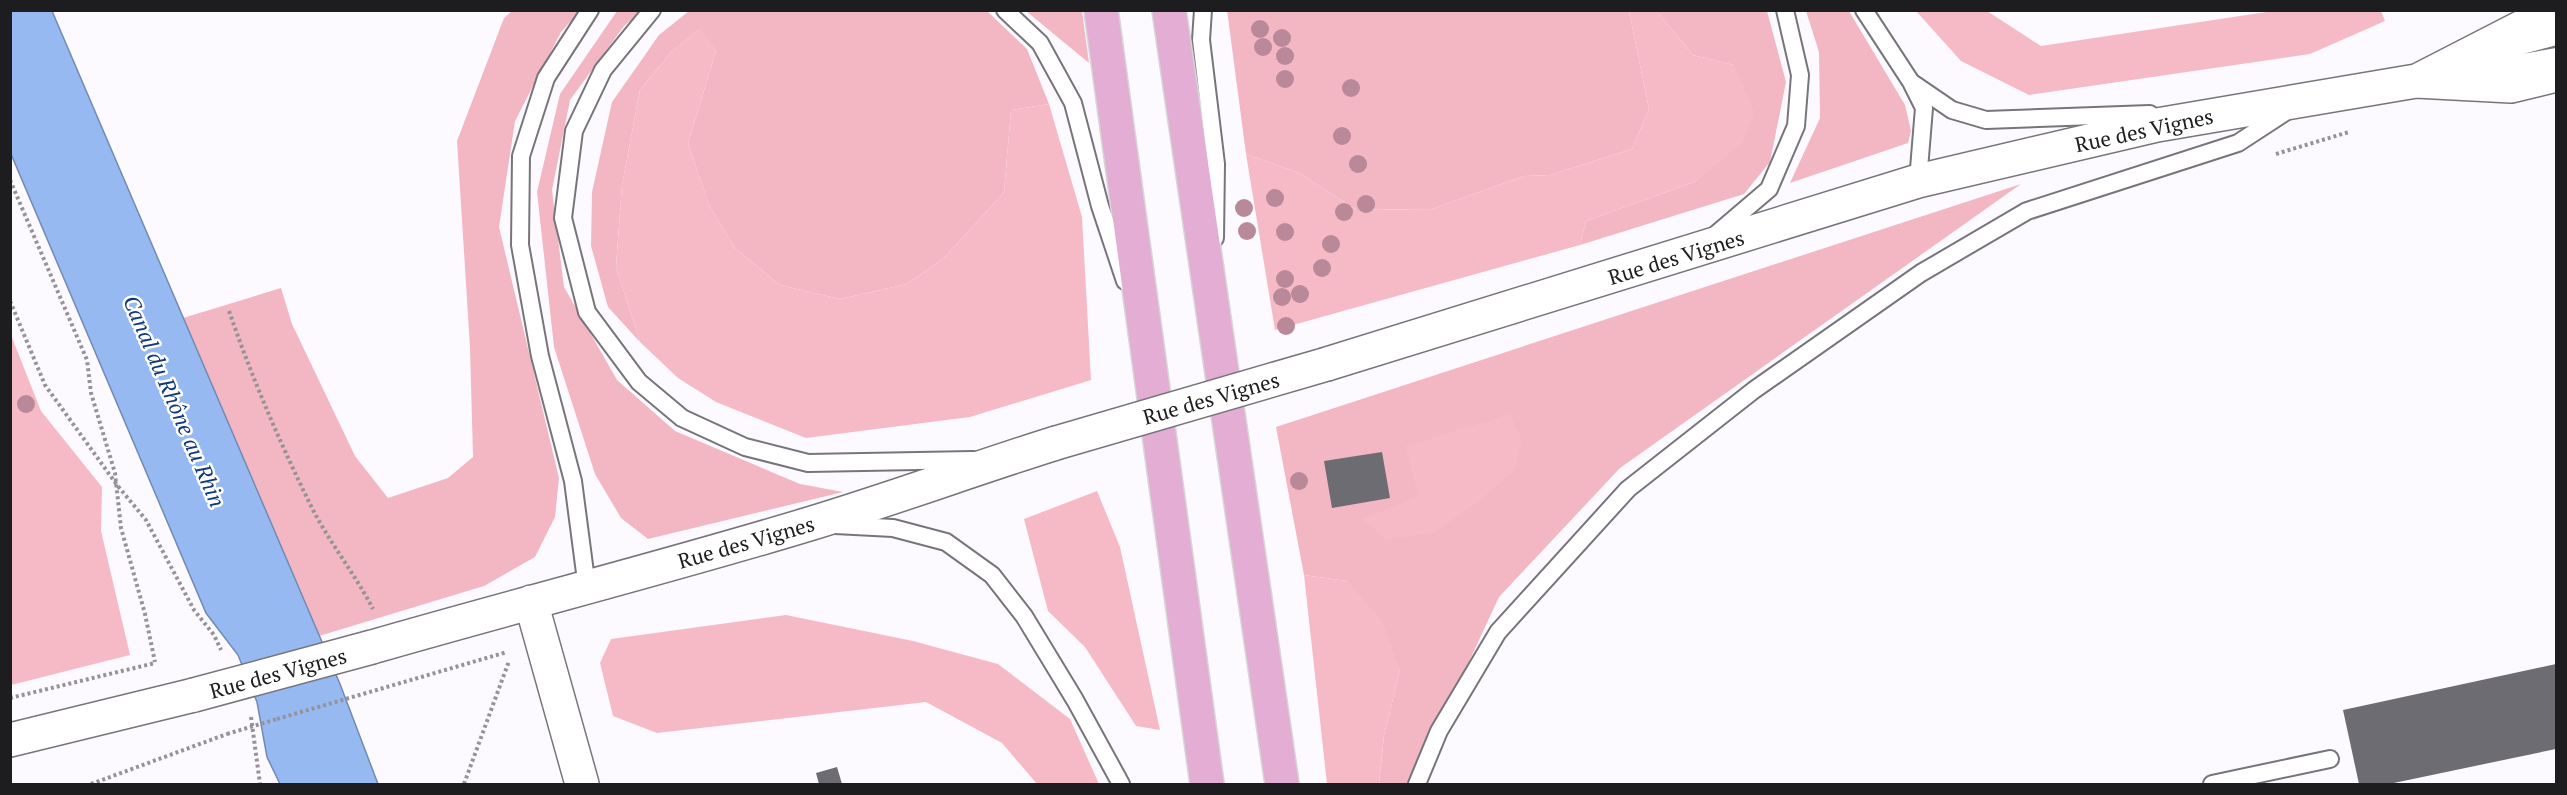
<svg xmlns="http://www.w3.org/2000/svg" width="2567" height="795" font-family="'PT Serif',serif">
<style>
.green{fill:#f3b6c3}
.forest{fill:#f6bac7}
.water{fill:#96b9f1;stroke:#728ab2;stroke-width:1.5}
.building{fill:#6c6c72}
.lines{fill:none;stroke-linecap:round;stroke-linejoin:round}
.service-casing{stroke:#78747b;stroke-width:20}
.minor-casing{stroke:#78747b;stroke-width:36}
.primary-casing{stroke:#d6d6d6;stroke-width:36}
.path{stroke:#959397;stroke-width:4;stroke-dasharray:3 3;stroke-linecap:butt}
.service{stroke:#fff;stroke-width:16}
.minor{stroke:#fff;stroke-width:33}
.primary{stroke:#e3add4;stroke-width:33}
.minor-bridge-casing{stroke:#78747b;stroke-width:36;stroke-linecap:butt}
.path-bridge{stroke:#959397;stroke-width:4;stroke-dasharray:3 3;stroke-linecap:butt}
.minor-bridge{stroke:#fff;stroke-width:33}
.tree{fill:#b9899a}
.labels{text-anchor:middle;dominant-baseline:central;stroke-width:5;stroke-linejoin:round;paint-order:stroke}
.street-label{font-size:21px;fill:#1d1c1e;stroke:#fff}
.water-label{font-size:22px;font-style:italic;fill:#113979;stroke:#fff}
</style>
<rect width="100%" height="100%" fill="#fdfaff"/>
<path class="green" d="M1227 10 1629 11 1649 109 1632 149 1550 175 1524 176 1432 209 1357 210 1299 173 1246 154Z
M512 11H580L561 32 515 121 499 227 559 478 555 517 535 557 484 586 319 636 183 318 281 288 292 324 355 456 388 498 448 478 473 457 470 347 457 141 504 18Z
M617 11H642L624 26 570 100 552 190 564 287 617 380 675 431 800 484 843 492 648 539 621 518 595 474 554 347 537 192 560 94Z
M689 11H987L1027 49 1049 104 1011 110 1004 192 944 258 907 284 840 299 780 285 735 248 709 205 688 143 716 51 700 29 671 52 640 90 622 185 616 267 640 342 608 307 591 246 592 192 612 102 659 35Z
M1026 11H1082L1089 63Z
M1659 11H1767L1786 82 1770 162 1744 194 1580 245 1586 221 1697 181 1734 65 1693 55 1659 14Z
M1806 11H1849L1905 105 1911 131 1908 143 1790 183 1820 118 1819 52Z
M2021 184 1620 468 1499 597 1412 784H1379L1384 735 1400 670 1347 581 1304 575 1276 427Z"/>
<path class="forest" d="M1629 11H1659V14L1693 55 1734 65 1754 112 1743 142 1697 181 1586 221 1580 245 1275 330 1246 154 1299 173 1357 210 1432 209 1524 176 1550 175 1632 149 1649 109Z
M1916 11H1987L2041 46 2273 11H2381L2385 21 2310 54 2029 95 1961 61Z
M701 28 716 51 688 143 709 205 735 248 780 285 840 299 907 284 944 258 1004 192 1011 110 1049 104 1082 217 1091 380 970 417 806 438 716 402 678 378 640 342 616 267 622 185 640 90 671 52Z
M11 335 41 411 102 487 101 531 130 655 11 685Z
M1510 414 1522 440 1515 470 1477 503 1433 533 1387 539 1362 519 1419 496 1405 447Z
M1097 491 1120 547 1160 730 1136 726 1085 647 1048 611 1024 519Z
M1304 575 1347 581 1382 621 1400 670 1384 735 1379 784H1327Z
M786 615 913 641 998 664 1070 719 1099 784H1037L1002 743 926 702 657 733 613 716 600 663 611 639Z"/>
<path class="water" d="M10 11H52L340 684 378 784H280L267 757 257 702 238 655 206 613 11 154Z"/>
<path class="building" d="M1382 452 1390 498 1332 508 1324 461Z
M2556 664V749L2389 784H2359L2343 710Z
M837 767 842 784H819L816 773Z"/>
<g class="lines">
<defs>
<path id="service" d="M652 10 603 70 574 131 563 218 587 312 639 382 682 418 745 447 808 463 973 460
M1005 10 1040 43 1073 103 1100 206 1125 281
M1203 10 1201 40 1216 164 1215 238
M1864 10 1911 82 1924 108 1918 181
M2499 52 2556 37
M2467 72 2556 56
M1911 82 1952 110 1986 120 2150 114
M1715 235 1769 189 1796 126 1800 75 1785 10
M835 525 893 528 946 542 992 575 1024 616 1075 700 1121 784
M587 588 573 481 540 356 520 245 521 156 546 78 590 10
M1417 784 1439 731 1498 632 1628 489 1754 390 1921 273 2027 211 2238 143 2287 111
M2212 784 2330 759"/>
<path id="minor" d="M2417 81 2526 25 2556 18
M1327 364 1918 181 2157 125 2416 81 2511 86 2556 75
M531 602 582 784
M372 647C517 605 664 568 809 524 892 499 973 469 1056 443
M10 740 194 695"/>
<path id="primary" d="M1101 10 1207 784
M1169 10 1282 784"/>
</defs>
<use href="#service" class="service-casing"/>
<use href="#minor" class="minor-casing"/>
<use href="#primary" class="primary-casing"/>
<path class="path" d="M2276 154 2349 132
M10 180 87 360 91 393 115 473 121 528 145 614 155 662
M10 301 45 385 117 485 146 520 194 610 214 635 221 650
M229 311C252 378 280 443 311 506 329 542 355 574 373 609
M10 698 155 663
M251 717 260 784
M277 719 507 652
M91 784 227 734
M464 784 509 661"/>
<use href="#service" class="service"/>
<use href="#minor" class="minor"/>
<use href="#primary" class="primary"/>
<defs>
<path id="minor-bridge" d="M1056 443 1327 364
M194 695 372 647"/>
</defs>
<use href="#minor-bridge" class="minor-bridge-casing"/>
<path class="path-bridge" d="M227 734 277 719"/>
<use href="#minor-bridge" class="minor-bridge"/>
</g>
<g class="tree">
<circle cx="1260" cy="29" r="9"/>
<circle cx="1282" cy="38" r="9"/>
<circle cx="1263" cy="47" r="9"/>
<circle cx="1285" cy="56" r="9"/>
<circle cx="1285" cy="79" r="9"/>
<circle cx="1351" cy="88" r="9"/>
<circle cx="1342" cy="136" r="9"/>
<circle cx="1358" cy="164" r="9"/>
<circle cx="1275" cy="198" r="9"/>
<circle cx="1366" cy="204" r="9"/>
<circle cx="1244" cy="208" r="9"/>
<circle cx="1344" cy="212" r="9"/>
<circle cx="1247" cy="231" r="9"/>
<circle cx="1285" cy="232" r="9"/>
<circle cx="1331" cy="244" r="9"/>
<circle cx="1322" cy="268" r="9"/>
<circle cx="1285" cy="279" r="9"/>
<circle cx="1300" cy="294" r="9"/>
<circle cx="1282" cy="297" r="9"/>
<circle cx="1286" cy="326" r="9"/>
<circle cx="26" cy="404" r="9"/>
<circle cx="1299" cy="481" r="9"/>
</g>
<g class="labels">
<g class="street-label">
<text transform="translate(2144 130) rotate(-12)">Rue des Vignes</text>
<text transform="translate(1676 257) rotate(-17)">Rue des Vignes</text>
<text transform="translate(1211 398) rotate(-16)">Rue des Vignes</text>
<text transform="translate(746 542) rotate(-16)">Rue des Vignes</text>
<text transform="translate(278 673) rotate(-15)">Rue des Vignes</text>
</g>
<g class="water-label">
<text transform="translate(175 401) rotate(67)">Canal du Rhône au Rhin</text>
</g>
</g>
<rect width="2567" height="795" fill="none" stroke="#1d1c1e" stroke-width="24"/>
</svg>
